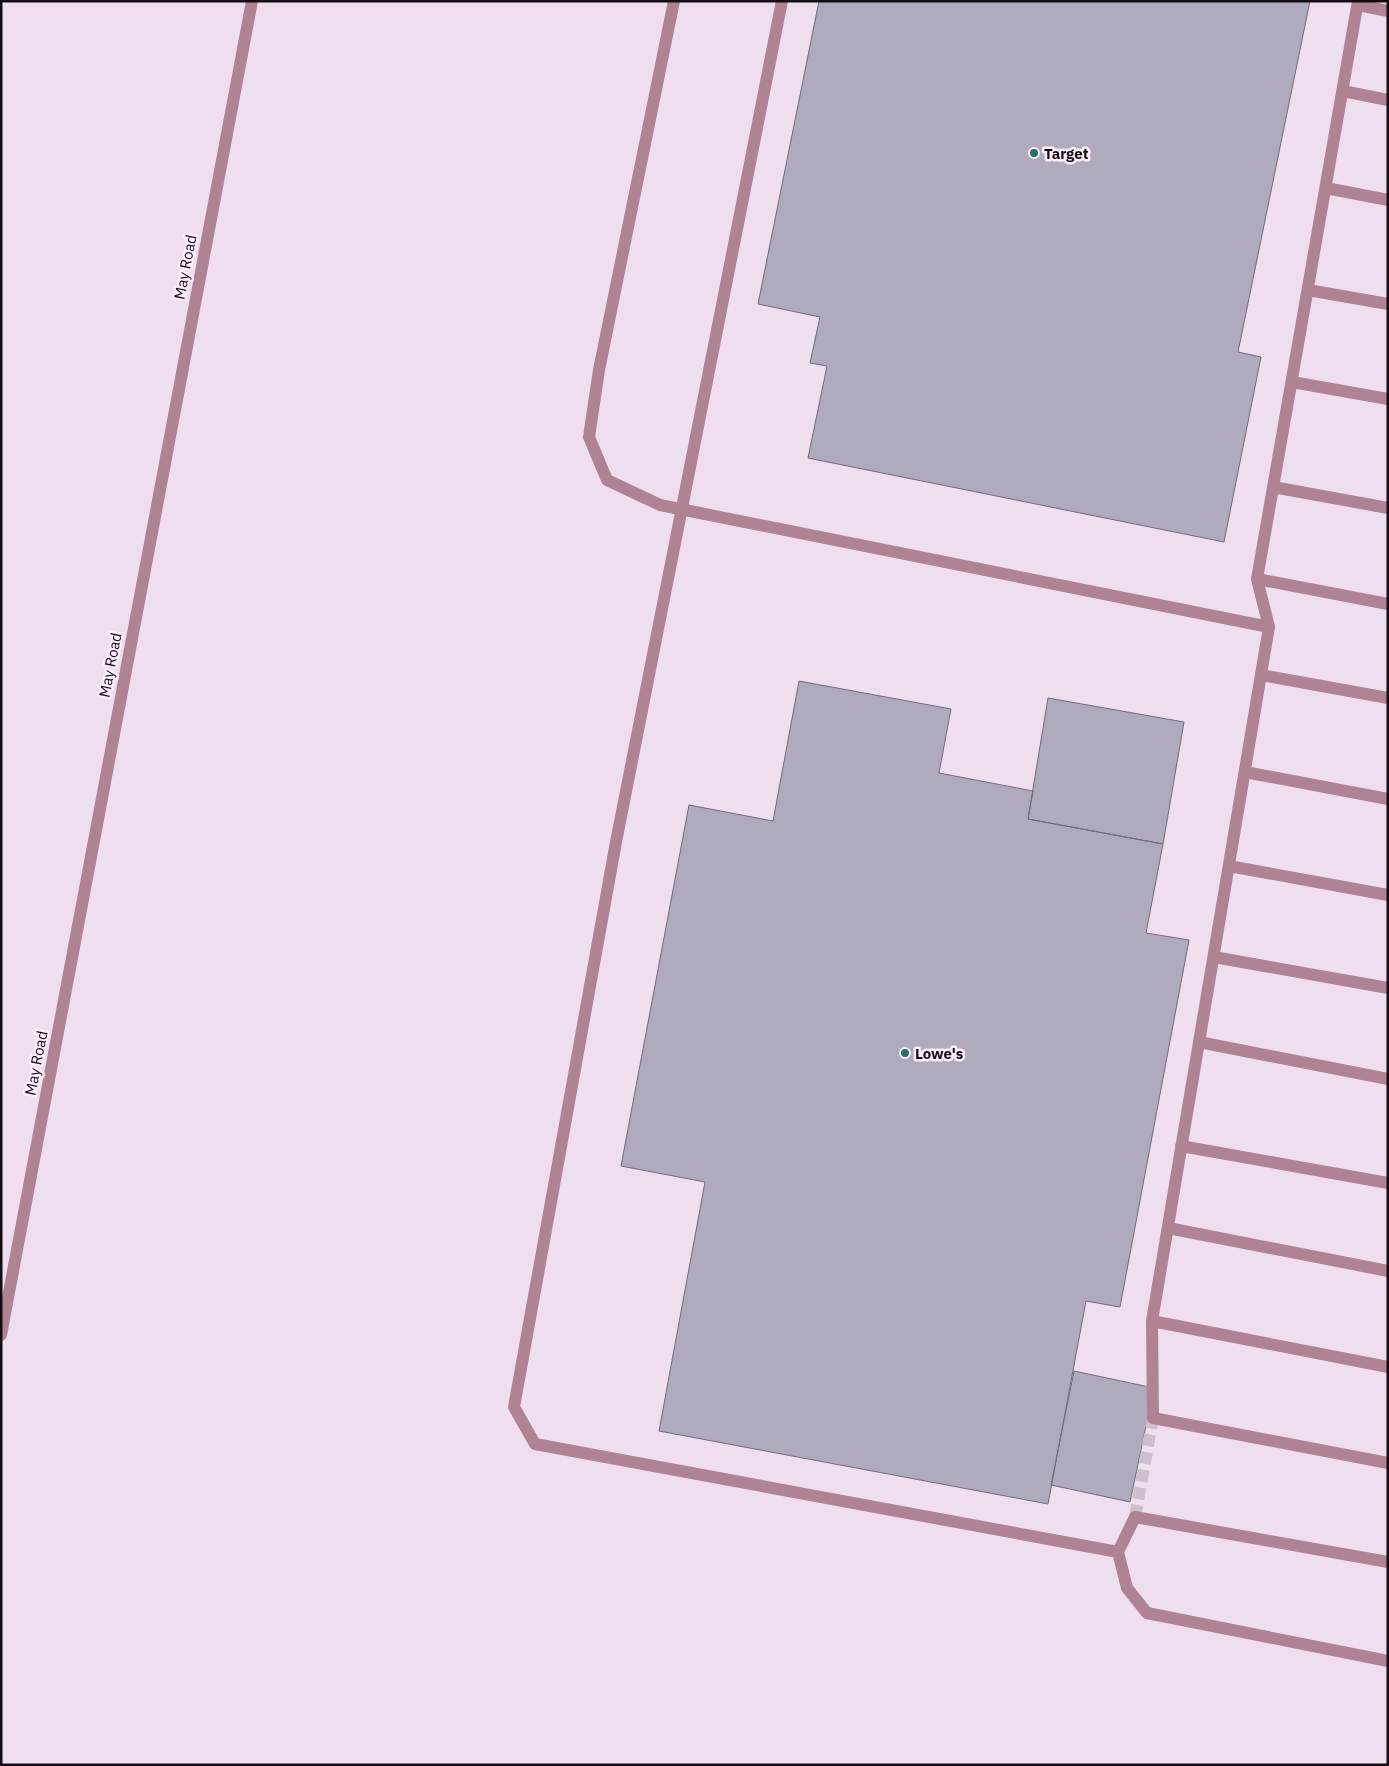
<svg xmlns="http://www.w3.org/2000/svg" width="1389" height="1766" font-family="'IBM Plex Sans',sans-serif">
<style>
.building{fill:#b0aabd;stroke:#706b7c}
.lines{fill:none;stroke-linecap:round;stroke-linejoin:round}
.minor-tunnel{stroke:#cebfcd;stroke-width:12;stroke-dasharray:12 6;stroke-linecap:butt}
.minor{stroke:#b08394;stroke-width:12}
.poi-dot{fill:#25706f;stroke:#fcecfc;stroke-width:2}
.labels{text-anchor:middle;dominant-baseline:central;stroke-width:5;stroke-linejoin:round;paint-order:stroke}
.poi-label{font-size:15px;font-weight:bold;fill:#130e13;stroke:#fcecfc;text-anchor:start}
.street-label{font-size:15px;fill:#130e13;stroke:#fcecfc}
</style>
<rect width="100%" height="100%" fill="#efdeee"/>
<path class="building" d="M819 1H1310L1238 352 1261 357 1224 542 808 458 827 366 810 363 820 317 758 304Z
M799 681 951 709 939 773 1033 791 1028 819 1163 844 1146 933 1189 940 1120 1307 1086 1301 1048 1504 659 1431 705 1182 621 1166 689 805 773 821Z
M1048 698 1184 722 1163 844 1028 819Z
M1074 1371 1154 1388 1130 1502 1051 1485Z"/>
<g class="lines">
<path class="minor-tunnel" d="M1135 1517 1153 1418"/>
<path class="minor" d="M674 1 599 370 589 437 607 480 660 505 1269 627
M782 1 616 842 514 1407 535 1444 1118 1552
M1358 1 1257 579 1269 627 1152 1321 1153 1418 1388 1463
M1358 5 1388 11
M1343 91 1388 100
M1326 188 1388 200
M1308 290 1388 304
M1292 382 1388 399
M1273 487 1388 508
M1257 579 1388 604
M1261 675 1388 698
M1245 772 1388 799
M1229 866 1388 895
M1214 957 1388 988
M1199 1042 1388 1079
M1181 1146 1388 1183
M1168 1228 1388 1271
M1152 1321 1388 1367
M1 1335 252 1
M1388 1562 1135 1517 1118 1552 1127 1588 1147 1613 1388 1661"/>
</g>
<g class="poi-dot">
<circle cx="1034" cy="153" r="5"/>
<circle cx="905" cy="1053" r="5"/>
</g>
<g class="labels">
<g class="poi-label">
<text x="1044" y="153">Target</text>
<text x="915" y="1053">Lowe's</text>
</g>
<g class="street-label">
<text transform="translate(185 267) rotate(-79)">May Road</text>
<text transform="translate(110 665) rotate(-79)">May Road</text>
<text transform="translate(36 1063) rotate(-79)">May Road</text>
</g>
</g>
<rect width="1389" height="1766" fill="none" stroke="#130e13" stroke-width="5"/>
</svg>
